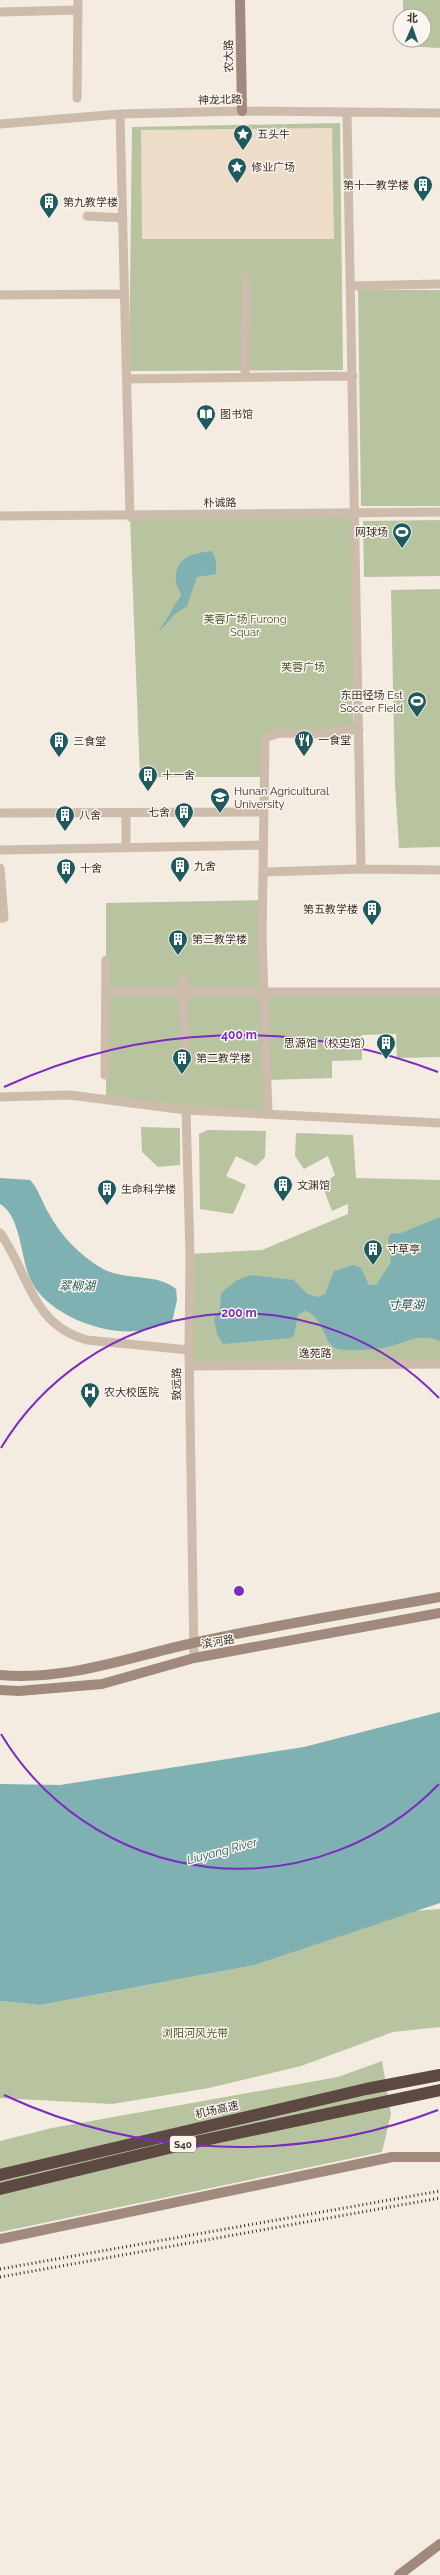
<svg xmlns="http://www.w3.org/2000/svg" width="440" height="2575" font-family="Raleway,'Noto Sans SC',sans-serif">
<style>
.green{fill:#b8c4a0}
.plaza{fill:#ecdcc8}
.water{fill:#7fb0b2}
.lines{fill:none;stroke-linecap:round;stroke-linejoin:round}
.street{stroke:#cdbbac;stroke-width:9}
.secondary{stroke:#a18a7d;stroke-width:10}
.highway{stroke:#5c4a42;stroke-width:12}
.rail{stroke:#3b302b;stroke-width:3;stroke-dasharray:1 3;stroke-linecap:butt}
.ring{fill:none;stroke:#7b2cbf;stroke-width:2}
.labels{text-anchor:middle;dominant-baseline:central;stroke-width:3;stroke-linejoin:round;paint-order:stroke}
.shield{fill:#fbf5ee;stroke:#756b66;stroke-width:1}
.shield-label{font-size:10px;font-weight:bold;fill:#3b302b}
.street-label{font-size:11px;fill:#3b302b;stroke:#fbf5ee}
.poi-label{font-size:11px;fill:#3b302b;stroke:#fbf5ee;text-anchor:start}
.park-label{font-size:11px;fill:#4a5a2e;stroke:#fbf5ee}
.water-label{font-size:12px;font-style:italic;fill:#1f5a5e;stroke:#fbf5ee}
.centre{fill:#7b2cbf;stroke:#fbf5ee;stroke-width:2}
.ring-label{font-size:12px;text-anchor:middle;font-weight:bold;fill:#7b2cbf;stroke:#fbf5ee;stroke-width:3;stroke-linejoin:round;paint-order:stroke}
</style>
<rect width="100%" height="100%" fill="#f4ebe1"/>
<path class="green" d="M403 0H440V48L404 46V40H424V16H403Z
M340 123 343 370 129 371 132 127Z
M358 290H440V506H361Z
M356 513 358 646 352 702 354 726 308 737 261 735 262 777H140L130 517Z
M440 520V576L364 577 363 521Z
M440 589V847L399 848 395 784 391 590Z
M263 900 265 990 440 992V1057L397 1058 396 1034 362 1035V1060L332 1061V1078L267 1080 268 1114 106 1100V903Z
M141 1127 180 1128V1165L158 1167 142 1152Z
M208 1130 266 1131 265 1157 256 1166 236 1156 226 1176 246 1185 233 1214 200 1209 199 1134Z
M296 1133 353 1135 356 1178 440 1180V1364L189 1366 190 1254 262 1250 348 1214V1204L332 1211 322 1185 335 1175 328 1156 304 1169 295 1156Z
M440 1909V2027L393 2032 301 2066 209 2088 112 2104 0 2098V2001L40 2005 255 1965 414 1911Z
M382 2061 391 2114 382 2152 0 2232V2141L52 2128 338 2077Z"/>
<path class="plaza" d="M332 128 334 239H142L141 130Z"/>
<path class="water" d="M212 551 216 561V574L197 577 187 606 174 615 158 633 181 595C180 590 176 585 176 581 174 557 194 553 212 551Z
M0 1178 30 1180C38 1188 42 1202 48 1212 60 1235 80 1256 103 1269 126 1281 158 1273 176 1289L177 1300 172 1322C160 1326 149 1330 137 1331 100 1335 42 1312 29 1276 21 1256 20 1215 0 1204Z
M440 1217V1341C416 1331 405 1345 381 1348 369 1350 350 1351 338 1349 322 1345 326 1317 305 1311L298 1315 294 1335 291 1338 223 1344 217 1334 214 1319 220 1309 221 1293 237 1280 252 1275 294 1280 307 1294 318 1297 325 1294 334 1271 353 1265 361 1268 369 1285H376L391 1262 388 1239 390 1234 401 1233Z
M440 1712V1903L255 1965 40 2005 0 2001V1784L60 1785 304 1747Z"/>
<g class="lines">
<path class="street" d="M0 12 77 10
M77 98 78 0
M347 113 361 869
M120 114 130 517
M0 124 120 114 242 111 440 113
M87 216 123 218
M351 286 440 284
M0 295 123 294
M245 377 246 277
M127 379 353 376
M0 516 440 512
M0 813 264 812
M126 813V848
M0 850 264 845
M0 868 4 918H0
M264 872 361 869 440 870
M183 977 185 1062
M106 992H440
M105 1075 106 960
M0 1097 70 1095 186 1110 440 1123
M186 1110 190 1254 189 1350 194 1658
M268 1114 262 938 265 738 279 733 327 734 359 729
M0 1233C29 1273 31 1325 87 1340L189 1350
M189 1366 440 1364"/>
<path class="secondary" d="M240 0 242 111
M0 1675C66 1681 130 1657 193 1643 275 1625 358 1612 440 1597
M0 1690 19 1691 102 1684 194 1658 440 1613
M0 2239 392 2157H440
M399 2575 440 2544"/>
<path class="highway" d="M0 2175 366 2089 440 2075
M0 2189 181 2145 440 2090"/>
<path class="rail" d="M0 2269 440 2191
M0 2277 440 2198"/>
</g>
<g class="ring">
<path d="M439 1784A278 278 0 0 1 1 1734M1 1448A278 278 0 0 1 439 1398"/>
<path d="M438 2110A556 556 0 0 1 4 2095M4 1087A556 556 0 0 1 438 1072"/>
</g>
<defs>
<symbol id="sight-pin" viewBox="-11 -11 22 30"><path d="M0 17L-7.5 6A9.5 9.5 0 1 1 7.5 6Z" fill="#1f5a5e" stroke="#fbf5ee"/><path d="M0-6L1.8-2.2L6-1.7L2.9 1.2L3.7 5.4L0 3.3L-3.7 5.4L-2.9 1.2L-6-1.7L-1.8-2.2Z" fill="#fff"/></symbol>
<symbol id="building-pin" viewBox="-11 -11 22 30"><path d="M0 17L-7.5 6A9.5 9.5 0 1 1 7.5 6Z" fill="#1f5a5e" stroke="#fbf5ee"/><path d="M-4-6H4V6H1V3H-1V6H-4ZM-2.5-4.3h1.7v1.8h-1.7ZM.8-4.3h1.7v1.8H.8ZM-2.5-1h1.7V.8h-1.7ZM.8-1h1.7V.8H.8Z" fill="#fff"/></symbol>
<symbol id="library-pin" viewBox="-11 -11 22 30"><path d="M0 17L-7.5 6A9.5 9.5 0 1 1 7.5 6Z" fill="#1f5a5e" stroke="#fbf5ee"/><path d="M-6-4Q-3-5.5-.7-3.5V5Q-3 3-6 4ZM6-4Q3-5.5 .7-3.5V5Q3 3 6 4Z" fill="#fff"/></symbol>
<symbol id="stadium-pin" viewBox="-11 -11 22 30"><path d="M0 17L-7.5 6A9.5 9.5 0 1 1 7.5 6Z" fill="#1f5a5e" stroke="#fbf5ee"/><path d="M0-5a6.5 5 0 1 0 0 10a6.5 5 0 1 0 0-10ZM-3.5-1.8h7v3.6h-7Z" fill="#fff"/></symbol>
<symbol id="restaurant-pin" viewBox="-11 -11 22 30"><path d="M0 17L-7.5 6A9.5 9.5 0 1 1 7.5 6Z" fill="#1f5a5e" stroke="#fbf5ee"/><path d="M-5-6h1v4h1v-4h1v4h1v-4h1v5L-1.5 .5V6h-2V.5L-5-1ZM5-6V6H3V1.5H1.5Q1.5-4 5-6Z" fill="#fff"/></symbol>
<symbol id="university-pin" viewBox="-11 -11 22 30"><path d="M0 17L-7.5 6A9.5 9.5 0 1 1 7.5 6Z" fill="#1f5a5e" stroke="#fbf5ee"/><path d="M0-5L7-2L0 1L-7-2ZM-4 1L0 2.5L4 1V4Q0 6-4 4Z" fill="#fff"/></symbol>
<symbol id="hospital-pin" viewBox="-11 -11 22 30"><path d="M0 17L-7.5 6A9.5 9.5 0 1 1 7.5 6Z" fill="#1f5a5e" stroke="#fbf5ee"/><path d="M-5-5h3v3.5h4V-5h3V5h-3V1.5h-4V5h-3Z" fill="#fff"/></symbol>
</defs>
<g fill-rule="evenodd">
<use href="#sight-pin" x="232" y="123" width="22" height="30"/>
<use href="#sight-pin" x="226" y="156" width="22" height="30"/>
<use href="#building-pin" x="412" y="174" width="22" height="30"/>
<use href="#building-pin" x="38" y="191" width="22" height="30"/>
<use href="#library-pin" x="195" y="403" width="22" height="30"/>
<use href="#stadium-pin" x="391" y="521" width="22" height="30"/>
<use href="#stadium-pin" x="406" y="690" width="22" height="30"/>
<use href="#restaurant-pin" x="293" y="729" width="22" height="30"/>
<use href="#building-pin" x="48" y="730" width="22" height="30"/>
<use href="#building-pin" x="137" y="764" width="22" height="30"/>
<use href="#university-pin" x="209" y="786" width="22" height="30"/>
<use href="#building-pin" x="173" y="801" width="22" height="30"/>
<use href="#building-pin" x="54" y="804" width="22" height="30"/>
<use href="#building-pin" x="169" y="855" width="22" height="30"/>
<use href="#building-pin" x="55" y="857" width="22" height="30"/>
<use href="#building-pin" x="361" y="898" width="22" height="30"/>
<use href="#building-pin" x="167" y="928" width="22" height="30"/>
<use href="#building-pin" x="375" y="1032" width="22" height="30"/>
<use href="#building-pin" x="171" y="1047" width="22" height="30"/>
<use href="#building-pin" x="272" y="1174" width="22" height="30"/>
<use href="#building-pin" x="96" y="1178" width="22" height="30"/>
<use href="#building-pin" x="362" y="1238" width="22" height="30"/>
<use href="#hospital-pin" x="79" y="1381" width="22" height="30"/>
</g>
<g class="labels">
<rect class="shield" x="170" y="2136" width="26" height="16" rx="3"/>
<g class="shield-label">
<text x="183" y="2144">S40</text>
</g>
<g class="street-label">
<text transform="translate(229 56) rotate(-91)">农大路</text>
<text transform="translate(220 100) rotate(-1)">神龙北路</text>
<text transform="translate(220 503) rotate(-1)">朴诚路</text>
<text x="315" y="1353">逸苑路</text>
<text transform="translate(177 1384) rotate(-91)">致远路</text>
<text transform="translate(218 1642) rotate(-10)">滨河路</text>
<text transform="translate(217 2110) rotate(-13)">机场高速</text>
</g>
<g class="poi-label">
<text x="257" y="134">五头牛</text>
<text x="251" y="167">修业广场</text>
<text x="409" y="185" text-anchor="end">第十一教学楼</text>
<text x="63" y="202">第九教学楼</text>
<text x="220" y="414">图书馆</text>
<text x="388" y="532" text-anchor="end">网球场</text>
<text x="403" y="695" text-anchor="end">东田径场 Est<tspan x="403" dy="13">Soccer Field</tspan></text>
<text x="318" y="740">一食堂</text>
<text x="73" y="741">三食堂</text>
<text x="162" y="775">十一舍</text>
<text x="234" y="791">Hunan Agricultural<tspan x="234" dy="13">University</tspan></text>
<text x="170" y="812" text-anchor="end">七舍</text>
<text x="79" y="815">八舍</text>
<text x="194" y="866">九舍</text>
<text x="80" y="868">十舍</text>
<text x="358" y="909" text-anchor="end">第五教学楼</text>
<text x="192" y="939">第三教学楼</text>
<text x="372" y="1043" text-anchor="end">思源馆（校史馆）</text>
<text x="196" y="1058">第二教学楼</text>
<text x="297" y="1185">文渊馆</text>
<text x="121" y="1189">生命科学楼</text>
<text x="387" y="1249">寸草亭</text>
<text x="104" y="1392">农大校医院</text>
</g>
<g class="park-label">
<text x="245" y="619">芙蓉广场 Furong<tspan x="245" dy="13">Squar</tspan></text>
<text x="303" y="667">芙蓉广场</text>
<text x="195" y="2033">浏阳河风光带</text>
</g>
<g class="water-label">
<text x="77" y="1286">翠柳湖</text>
<text x="406" y="1305">寸草湖</text>
<text transform="translate(222 1851) rotate(-15)">Liuyang River</text>
</g>
</g>
<circle cx="239" cy="1591" r="6" class="centre"/>
<g class="ring-label">
<text x="239" y="1039">400 m</text>
<text x="239" y="1317">200 m</text>
</g>
<g transform="translate(412 28) rotate(2)"><circle r="19" fill="#fbf5ee" stroke="#aea6a0"/>
<path d="M0-3L7 15L0 10L-7 15Z" fill="#1f5a5e"/>
<text y="-6" font-size="11" font-weight="bold" text-anchor="middle" fill="#3b302b">北</text>
</g>
</svg>
